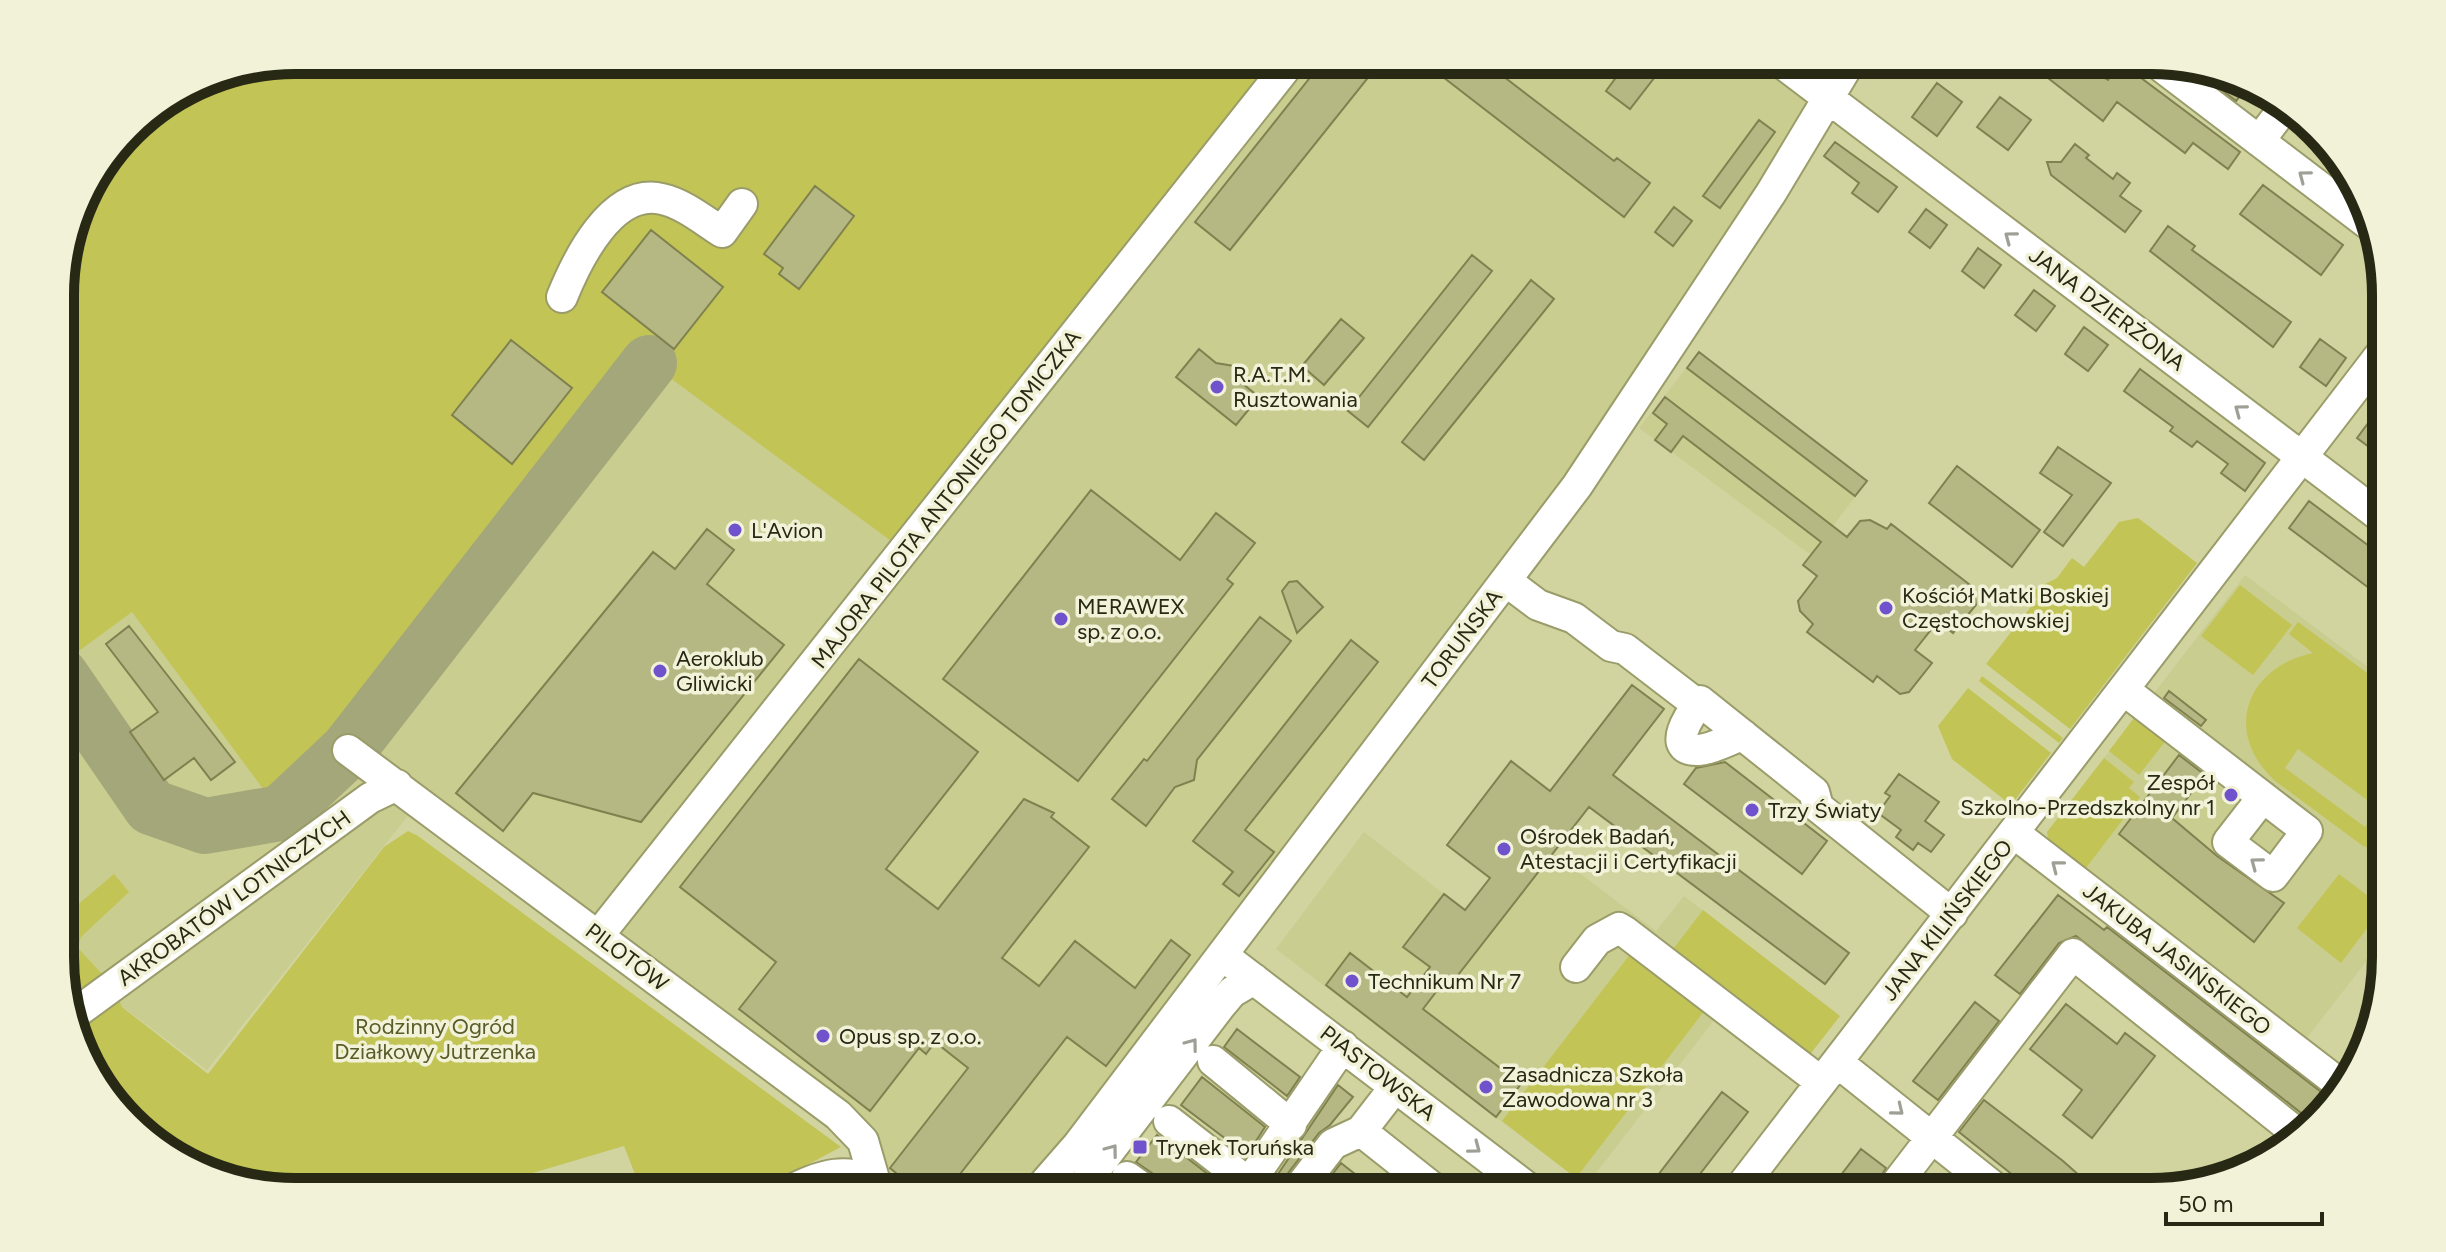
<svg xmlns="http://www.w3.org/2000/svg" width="2446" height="1252" font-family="Figtree,sans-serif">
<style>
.built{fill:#cacd90}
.green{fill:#c2c456;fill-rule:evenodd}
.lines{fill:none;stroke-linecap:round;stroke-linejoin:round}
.taxiway{stroke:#a4a77a;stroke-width:56}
.building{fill:#b6b884;stroke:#7f814f;stroke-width:2}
.minor-casing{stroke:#9a9c69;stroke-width:34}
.minor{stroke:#fff;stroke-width:30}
.oneway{stroke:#9e9f95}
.poi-dot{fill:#6f52cc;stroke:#f1f2d8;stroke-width:3}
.labels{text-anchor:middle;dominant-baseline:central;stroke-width:7;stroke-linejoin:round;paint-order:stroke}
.street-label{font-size:22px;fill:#282914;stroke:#f1f2d8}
.poi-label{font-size:22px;fill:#282914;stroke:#f1f2d8;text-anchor:start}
.park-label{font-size:22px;fill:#5a5b29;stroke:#f1f2d8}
.rim{fill:none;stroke:#282914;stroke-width:10}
</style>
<rect width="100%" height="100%" fill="#d1d49f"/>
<path class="built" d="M295 60H1851L1661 361 1037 1192H882L868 1151 414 808 207 1070 123 1007 82 1036 62 988 61 279 84 191 140 119 205 78Z
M1699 352 1867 481 1811 555 1639 428Z
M2245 575 2385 680 2386 936 2306 1039 2048 839 2047 832Z
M1364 832 1492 931 1553 853 1656 931 1684 896 1840 1016 1794 1075 1718 1015 1586 1186 1276 949Z"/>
<path class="green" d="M295 60H1292L906 552 650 363 348 750 281 813 132 612 61 664V279L84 191 140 119 205 78Z
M2138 518 2197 563 2070 729 1986 664 2037 599 2029 592 2057 578 2072 558 2084 567 2119 522Z
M2240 585 2292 625 2253 675 2201 636Z
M2298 622 2385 686 2386 853 2363 846 2274 780C2222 731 2247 667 2313 653L2289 634ZM2298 749 2378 808 2365 827 2285 768Z
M61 676 92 719 62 742Z
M1982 676 2063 738 2059 743 1979 681Z
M1968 688 2051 753 2011 805 1952 759 1938 726Z
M2140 710 2171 734 2139 775 2109 751Z
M2104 758 2134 782 2129 788 2140 797 2086 868 2048 838 2047 832Z
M408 831 418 836 841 1147 756 1192H642L624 1146 468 1192H295L191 1168 108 1100 62 988V918L114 874 129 892 81 937 78 948 113 986 122 1007 208 1074 384 847Z
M2339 874 2383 907 2341 963 2297 928Z
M1703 910 1840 1016 1804 1062 1667 957Z
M1631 953 1705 1010 1576 1178 1502 1121Z"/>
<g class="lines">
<path class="taxiway" d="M61 676 151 807 205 826 281 813 348 750 649 363"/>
</g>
<path class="building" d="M1324 60H1363L1375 69 1230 250 1195 222Z
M1421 60H1482L1614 161 1617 158 1650 183 1624 217Z
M1629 60H1668L1630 109 1606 91Z
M2025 60H2073L2108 80 2121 63 2240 152 2228 169 2193 143 2185 153 2117 102 2103 121Z
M2197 71 2235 80 2250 83 2236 101Z
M1937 83 1962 102 1937 136 1912 117Z
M2000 97 2031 120 2008 150 1977 127Z
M1759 120 1775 132 1720 208 1703 196Z
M1835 142 1897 187 1878 212 1852 193 1859 183 1824 156Z
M2075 144 2089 155 2086 158 2113 179 2117 173 2130 183 2120 196 2141 211 2125 232 2051 175 2047 162H2061Z
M2263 185 2343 245 2321 275 2240 214Z
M815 186 854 216 799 289 779 274 783 268 764 254Z
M1674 207 1692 221 1673 246 1655 232Z
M1926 209 1947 225 1930 248 1909 232Z
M2168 226 2195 246 2192 250 2291 322 2273 347 2150 251Z
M651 230 723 287 674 349 602 292Z
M1978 248 2001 265 1984 288 1962 271Z
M1472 255 1492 271 1368 427 1348 411Z
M1531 280 1554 299 1424 460 1402 442Z
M2034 290 2055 306 2036 331 2015 315Z
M1341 319 1364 338 1324 385 1302 366Z
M2084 327 2108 345 2088 371 2065 354Z
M2320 339 2346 358 2326 386 2300 367Z
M511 340 572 388 512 464 452 415Z
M1199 349 1216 363 1240 367 1233 376 1259 397 1236 425 1176 377Z
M1699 352 1867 481 1855 496 1687 368Z
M2140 369 2265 463 2245 491 2221 473 2228 464 2197 441 2192 447 2170 431 2173 427 2124 391Z
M1665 397 1847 537 1860 521 1870 520 1887 529 1891 524 1974 588 1976 605 1953 633 1938 621 1915 650 1932 663 1909 692 1900 694 1877 676 1873 682 1807 632 1813 624 1800 611 1798 601 1817 576 1803 565 1821 542 1683 436 1671 452 1655 440 1667 424 1653 413Z
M2384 402 2385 437V459L2357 438Z
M2058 447 2111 483 2063 546 2044 532 2072 495 2040 473Z
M1957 466 2040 530 2012 567 1929 503Z
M1091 490 1180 560 1216 513 1255 543 1227 579 1233 584 1078 781 943 679Z
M2309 501 2385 558V600L2289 528Z
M707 529 734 550 707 584 784 645 641 822 533 793 503 831 456 793 653 552 675 569Z
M1297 581 1323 607 1297 633 1282 591 1289 582Z
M1260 617 1291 641 1197 760 1194 780 1175 787 1146 826 1112 799 1144 759 1147 761Z
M129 626 235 762 211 780 194 758 164 780 130 732 158 712 106 644Z
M1351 640 1378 662 1245 830 1274 852 1239 896 1223 884 1233 872 1193 841Z
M859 659 978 752 886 869 938 909 1024 799 1054 813 1051 817 1089 847 1002 958 1039 986 1075 941 1135 988 1171 940 1190 955 1106 1066 1067 1037 946 1192H919L890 1168 968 1068 935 1042 926 1054 919 1048 870 1111 739 1009 776 962 680 887Z
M1632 685 1664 709 1613 775 1849 953 1825 984 1589 807 1451 984 1446 979 1423 1009 1521 1084 1496 1117 1326 985 1350 953 1407 997 1430 967 1403 947 1444 894 1465 910 1490 878 1447 845 1511 761 1550 791Z
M2169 691 2206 720 2201 726 2164 698Z
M2179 755 2205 775 2172 818 2217 856 2284 903 2254 942 2119 834Z
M1725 762 1827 841 1802 874 1684 784 1696 768Z
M1899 774 1939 802 1925 821 1944 835 1931 852 1918 843 1913 850 1896 837 1901 830 1878 813 1890 796 1885 793Z
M2058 895 2104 930 2107 927 2329 1098 2310 1120 2076 936 2059 943 2020 994 1995 975Z
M1975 1002 1999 1021 1938 1100 1913 1081Z
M2066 1004 2117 1044 2125 1033 2155 1056 2092 1138 2063 1115 2082 1090 2030 1049Z
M1237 1029 1300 1077 1287 1096 1224 1047Z
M1202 1077 1265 1127 1247 1155 1181 1105Z
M1338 1085 1353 1097 1330 1125 1319 1133 1282 1181 1278 1192H1266Z
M1722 1092 1748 1112 1686 1192H1645Z
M1984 1100 2063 1161 2098 1192H2034L1959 1132Z
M1157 1135 1226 1188 1225 1192H1166L1159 1178 1136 1162Z
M1861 1149 1886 1168 1872 1192H1828Z
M1341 1163 1378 1192H1319Z"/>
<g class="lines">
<defs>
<path id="minor" d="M1778 60 2385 520
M2153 60 2367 223
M2259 141 2284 108
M562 297C577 260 612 187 662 199 684 204 703 220 722 232L742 204
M1506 581 1538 605 1574 618 1611 646 1625 649 1698 705
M2124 690 2307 831 2273 876 2228 842 2263 797
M1743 735C1730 739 1713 749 1699 750 1663 752 1692 712 1700 701L1814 792 1818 807 1952 914
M348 750 838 1115 863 1141 876 1186
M2014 833 2341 1085
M598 936 1292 60
M1222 955 1533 1192
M1576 967 1597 940 1619 928 1624 931 1821 1082
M73 1015 370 798 397 785
M1213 1061 1291 1125
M1837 1062 2000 1192
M1169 1121 1250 1184
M1361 1131 1438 1192
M1127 1177 1148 1192
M787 1192C818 1177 853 1161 882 1192
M1037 1192 1078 1145 1577 486 1771 193 1851 60
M1078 1192 1221 1005 1232 992 1254 979
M1243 1192 1343 1046
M1296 1192 1333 1144 1361 1131 1395 1087
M1737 1192 2384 350
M1890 1192 2073 954 2298 1134"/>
</defs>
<use href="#minor" class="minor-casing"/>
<use href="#minor" class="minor"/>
</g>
<defs><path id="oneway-chevron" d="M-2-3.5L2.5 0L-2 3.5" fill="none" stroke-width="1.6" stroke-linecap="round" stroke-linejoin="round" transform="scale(2)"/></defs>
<g class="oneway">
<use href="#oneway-chevron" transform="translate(2304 176) rotate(-143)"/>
<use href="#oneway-chevron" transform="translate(2010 237) rotate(-143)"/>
<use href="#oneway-chevron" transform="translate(2240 410) rotate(-143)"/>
<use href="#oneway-chevron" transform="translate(2256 863) rotate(-143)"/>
<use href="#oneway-chevron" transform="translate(2057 866) rotate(-142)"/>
<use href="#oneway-chevron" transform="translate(1192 1044) rotate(-53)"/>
<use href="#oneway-chevron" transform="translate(1898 1110) rotate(39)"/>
<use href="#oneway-chevron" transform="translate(1475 1148) rotate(37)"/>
<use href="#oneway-chevron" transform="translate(1112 1150) rotate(-53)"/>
</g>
<g class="poi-dot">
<circle cx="1217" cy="387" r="8"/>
<circle cx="735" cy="530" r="8"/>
<circle cx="1886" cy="608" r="8"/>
<circle cx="1061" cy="619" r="8"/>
<circle cx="660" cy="671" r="8"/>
<circle cx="2231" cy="795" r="8"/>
<circle cx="1752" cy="810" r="8"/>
<circle cx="1504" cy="849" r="8"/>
<circle cx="1352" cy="981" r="8"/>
<circle cx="823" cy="1036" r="8"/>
<circle cx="1486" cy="1087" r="8"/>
<rect x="1132" y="1139" width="16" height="16" rx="4"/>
</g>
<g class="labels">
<g class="street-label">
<text transform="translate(2107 309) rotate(37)">JANA DZIERŻONA</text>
<text transform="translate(946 499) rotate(-52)">MAJORA PILOTA ANTONIEGO TOMICZKA</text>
<text transform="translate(1462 639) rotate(-53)">TORUŃSKA</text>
<text transform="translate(234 898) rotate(-36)">AKROBATÓW LOTNICZYCH</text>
<text transform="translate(1947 920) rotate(-52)">JANA KILIŃSKIEGO</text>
<text transform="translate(627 957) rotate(37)">PILOTÓW</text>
<text transform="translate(2177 959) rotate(38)">JAKUBA JASIŃSKIEGO</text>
<text transform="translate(1378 1073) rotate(38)">PIASTOWSKA</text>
</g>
<g class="poi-label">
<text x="1233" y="374">R.A.T.M.<tspan x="1233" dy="25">Rusztowania</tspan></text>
<text x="751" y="530">L'Avion</text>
<text x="1902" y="595">Kościół Matki Boskiej<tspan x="1902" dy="25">Częstochowskiej</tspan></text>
<text x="1077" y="606">MERAWEX<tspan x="1077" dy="25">sp. z o.o.</tspan></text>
<text x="676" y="658">Aeroklub<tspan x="676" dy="25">Gliwicki</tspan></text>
<text x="2215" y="782" text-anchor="end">Zespół<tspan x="2215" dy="25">Szkolno-Przedszkolny nr 1</tspan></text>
<text x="1768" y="810">Trzy Światy</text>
<text x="1520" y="836">Ośrodek Badań,<tspan x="1520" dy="25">Atestacji i Certyfikacji</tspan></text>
<text x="1368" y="981">Technikum Nr 7</text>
<text x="839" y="1036">Opus sp. z o.o.</text>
<text x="1502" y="1074">Zasadnicza Szkoła<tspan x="1502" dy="25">Zawodowa nr 3</tspan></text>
<text x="1156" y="1147">Trynek Toruńska</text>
</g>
<g class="park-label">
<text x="435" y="1026">Rodzinny Ogród<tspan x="435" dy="25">Działkowy Jutrzenka</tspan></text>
</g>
</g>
<path d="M0 0H2446V1252H0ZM295 74H2151A221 221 0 0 1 2372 295V957A221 221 0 0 1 2151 1178H295A221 221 0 0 1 74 957V295A221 221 0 0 1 295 74Z" fill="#f1f2d8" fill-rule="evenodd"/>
<path class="rim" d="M295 74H2151A221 221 0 0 1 2372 295V957A221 221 0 0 1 2151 1178H295A221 221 0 0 1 74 957V295A221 221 0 0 1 295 74Z"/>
<path d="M2166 1212v12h156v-12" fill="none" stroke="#282914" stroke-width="4"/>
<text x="2178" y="1212" font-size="24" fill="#282914" stroke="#f1f2d8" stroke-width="6" paint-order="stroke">50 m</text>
</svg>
